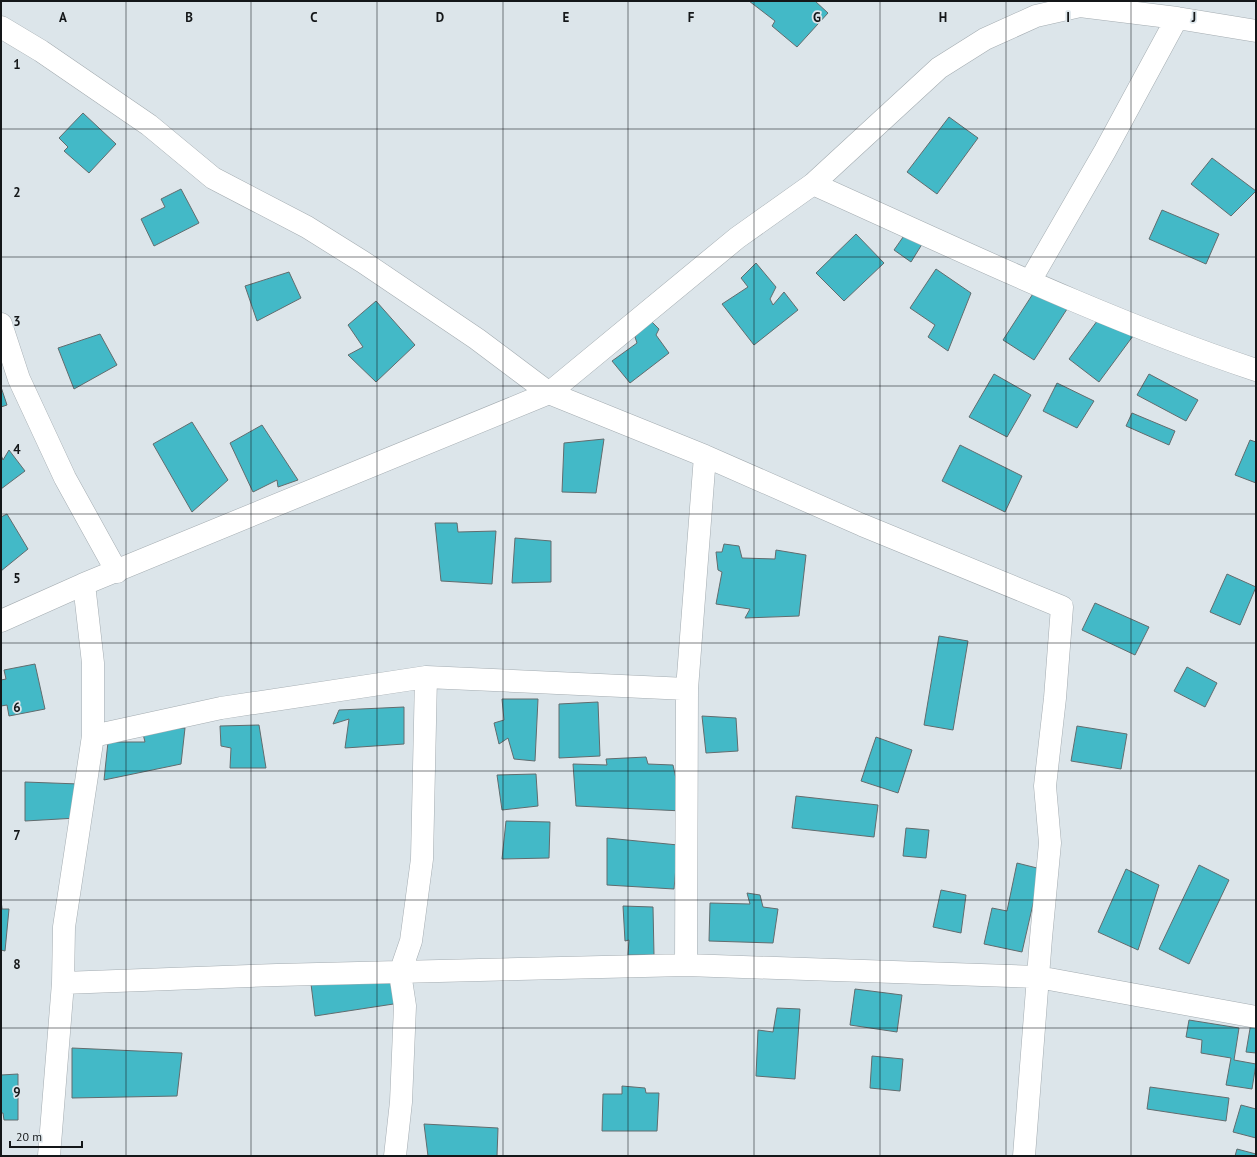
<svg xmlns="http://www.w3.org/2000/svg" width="1257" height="1157" font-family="'PT Sans',sans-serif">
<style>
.building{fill:#43b9c7;stroke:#626c6e}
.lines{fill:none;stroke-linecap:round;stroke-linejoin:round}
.minor-casing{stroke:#a4acb1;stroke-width:23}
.minor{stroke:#fff;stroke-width:22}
.grid{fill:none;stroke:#141719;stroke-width:1;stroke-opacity:0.55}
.grid-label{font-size:13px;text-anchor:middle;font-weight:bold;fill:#141719;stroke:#dce5ea;stroke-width:3.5;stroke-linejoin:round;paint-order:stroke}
</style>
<rect width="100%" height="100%" fill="#dce5ea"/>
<path class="building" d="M749 1H815L828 13 797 47 772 26 775 21Z
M83 113 116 144 89 173 64 151 68 147 59 138Z
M949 117 978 138 937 194 907 172Z
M1212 158 1256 191 1231 216 1191 184Z
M181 189 199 223 154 246 141 219 165 207 161 199Z
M1162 210 1219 234 1206 264 1149 239Z
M908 230 924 241 911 262 894 250Z
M856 234 884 263 844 301 816 273Z
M756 263 776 287 770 299 773 305 784 292 798 310 754 345 722 304 748 287 741 278Z
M936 269 971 293 948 351 928 337 935 325 910 308Z
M289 272 301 298 257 321 245 286Z
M1038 286 1069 306 1034 360 1003 340Z
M376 301 415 345 376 382 348 355 363 347 348 325Z
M1103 313 1133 336 1099 382 1069 359Z
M651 321 659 329 656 335 669 353 630 383 612 361 637 343 635 337Z
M100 334 117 365 74 389 58 348Z
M994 374 1031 395 1007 437 969 417Z
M1149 374 1198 400 1186 421 1137 395Z
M1057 383 1094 401 1077 428 1043 411Z
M1 387 7 405 1 407Z
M1132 413 1175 431 1169 445 1126 426Z
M192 422 228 480 192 512 153 444Z
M262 425 298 480 278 487 277 480 253 492 230 443Z
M604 439 596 493 562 492 564 443Z
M1250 440 1256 442V483L1235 475Z
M960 445 1022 476 1005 512 942 481Z
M9 450 25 471 1 489V455L3 460Z
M7 514 28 549 1 571V517Z
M435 523H457L458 532 496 531 492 584 441 581Z
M515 538 551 541V582L512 583Z
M724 544 739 546 742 558 775 559 776 550 806 555 799 616 745 618 750 609 716 604 722 572 718 570 716 552H722Z
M1227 574 1256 587 1240 625 1210 612Z
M1095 603 1149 627 1135 655 1082 630Z
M939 636 968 641 953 730 924 725Z
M35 664 45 709 9 716 7 705 1 706V680L6 679 4 670Z
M1187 667 1217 683 1205 707 1174 691Z
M502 699H538L535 761 514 759 508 738 499 744 494 723 504 720Z
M598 702 600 756 559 758V704Z
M404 707V744L345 748 349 719 333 724 339 710Z
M702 716 736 718 738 751 706 753Z
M259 725 266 768H230L231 748 221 746 220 726Z
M1077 726 1127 734 1121 769 1071 761Z
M185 728 181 764 104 780 108 742H145L142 730Z
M876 737 912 750 898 793 861 781Z
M646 757 648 764 673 765 683 811 576 806 573 764 607 765 606 759Z
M536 774 538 806 502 810 497 775Z
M25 782 79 784 77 818 25 821Z
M796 796 878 805 874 837 792 828Z
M506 821 550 822 549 858 502 859Z
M906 828 929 830 926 858 903 856Z
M607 838 678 845 674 889 607 885Z
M1017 863 1041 869 1022 952 984 944 992 908 1007 911Z
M1199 865 1229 880 1189 964 1159 949Z
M1126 869 1159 885 1138 950 1098 932Z
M941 890 966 895 961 933 933 927Z
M747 893 760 895 763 907 778 909 773 943 709 941 710 903 750 904Z
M1 900 2 909H9L5 951 1 950Z
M623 906 653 907 654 955H628L629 940 625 941Z
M310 976 400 978V1003L315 1016Z
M855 989 902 995 897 1032 850 1025Z
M777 1008 800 1009 795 1079 756 1076 758 1030 773 1032Z
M1252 1017 1256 1018V1053L1246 1052Z
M1189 1020 1239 1028 1234 1060 1256 1064 1252 1089 1226 1085 1231 1058 1201 1053 1202 1040 1186 1037Z
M72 1048 182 1053 177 1096 72 1098Z
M872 1056 903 1059 900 1091 870 1088Z
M18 1074V1120H4L3 1113H1V1075Z
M622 1086 645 1088 646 1093H659L657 1131H602L603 1094H622Z
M1150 1087 1229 1098 1226 1121 1147 1109Z
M1241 1105 1256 1109V1138L1233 1132Z
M424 1124 498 1128 497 1156H428Z
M1237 1149 1256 1154V1156H1235Z"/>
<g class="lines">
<defs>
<path id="minor" d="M1 27 41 51 149 125 213 178 307 227 363 262 477 339 549 393 705 456 862 525 1062 607 1055 698 1045 786 1050 843 1041 938 1024 1156
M813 184C958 249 1105 320 1256 370
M1030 281 1105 151 1177 18
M1 324 19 379 65 478 117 572
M1 621 84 584 549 393 737 238 813 184 939 68 985 39 1036 16 1080 6 1177 18 1256 31
M93 736 221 708 426 677 687 689
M686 965 687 689 705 456
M63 983 277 975 686 965 1038 977 1256 1017
M49 1156 63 983 64 927 93 736V663L84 584
M395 1156 401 1102 405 1006 400 973 411 941 422 859 426 677"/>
</defs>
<use href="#minor" class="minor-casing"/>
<use href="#minor" class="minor"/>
</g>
<path class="grid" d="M126 1V1156M251 1V1156M377 1V1156M503 1V1156M628 1V1156M754 1V1156M880 1V1156M1006 1V1156M1131 1V1156M1 129H1256M1 257H1256M1 386H1256M1 514H1256M1 643H1256M1 771H1256M1 900H1256M1 1028H1256"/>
<g class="grid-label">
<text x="63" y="22">A</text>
<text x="189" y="22">B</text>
<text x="314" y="22">C</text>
<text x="440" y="22">D</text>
<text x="566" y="22">E</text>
<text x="691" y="22">F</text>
<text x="817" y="22">G</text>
<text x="943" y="22">H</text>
<text x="1068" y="22">I</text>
<text x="1194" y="22">J</text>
<text x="17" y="69">1</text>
<text x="17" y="197">2</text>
<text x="17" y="326">3</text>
<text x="17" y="454">4</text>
<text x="17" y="583">5</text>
<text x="17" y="712">6</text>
<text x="17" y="840">7</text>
<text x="17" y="969">8</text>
<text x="17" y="1097">9</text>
</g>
<rect width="1257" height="1157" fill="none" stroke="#141719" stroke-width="4"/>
<path d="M10 1141v6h72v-6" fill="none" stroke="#141719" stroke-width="2"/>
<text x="16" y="1141" font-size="12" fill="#141719" stroke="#dce5ea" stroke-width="3" paint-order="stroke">20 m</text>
</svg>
